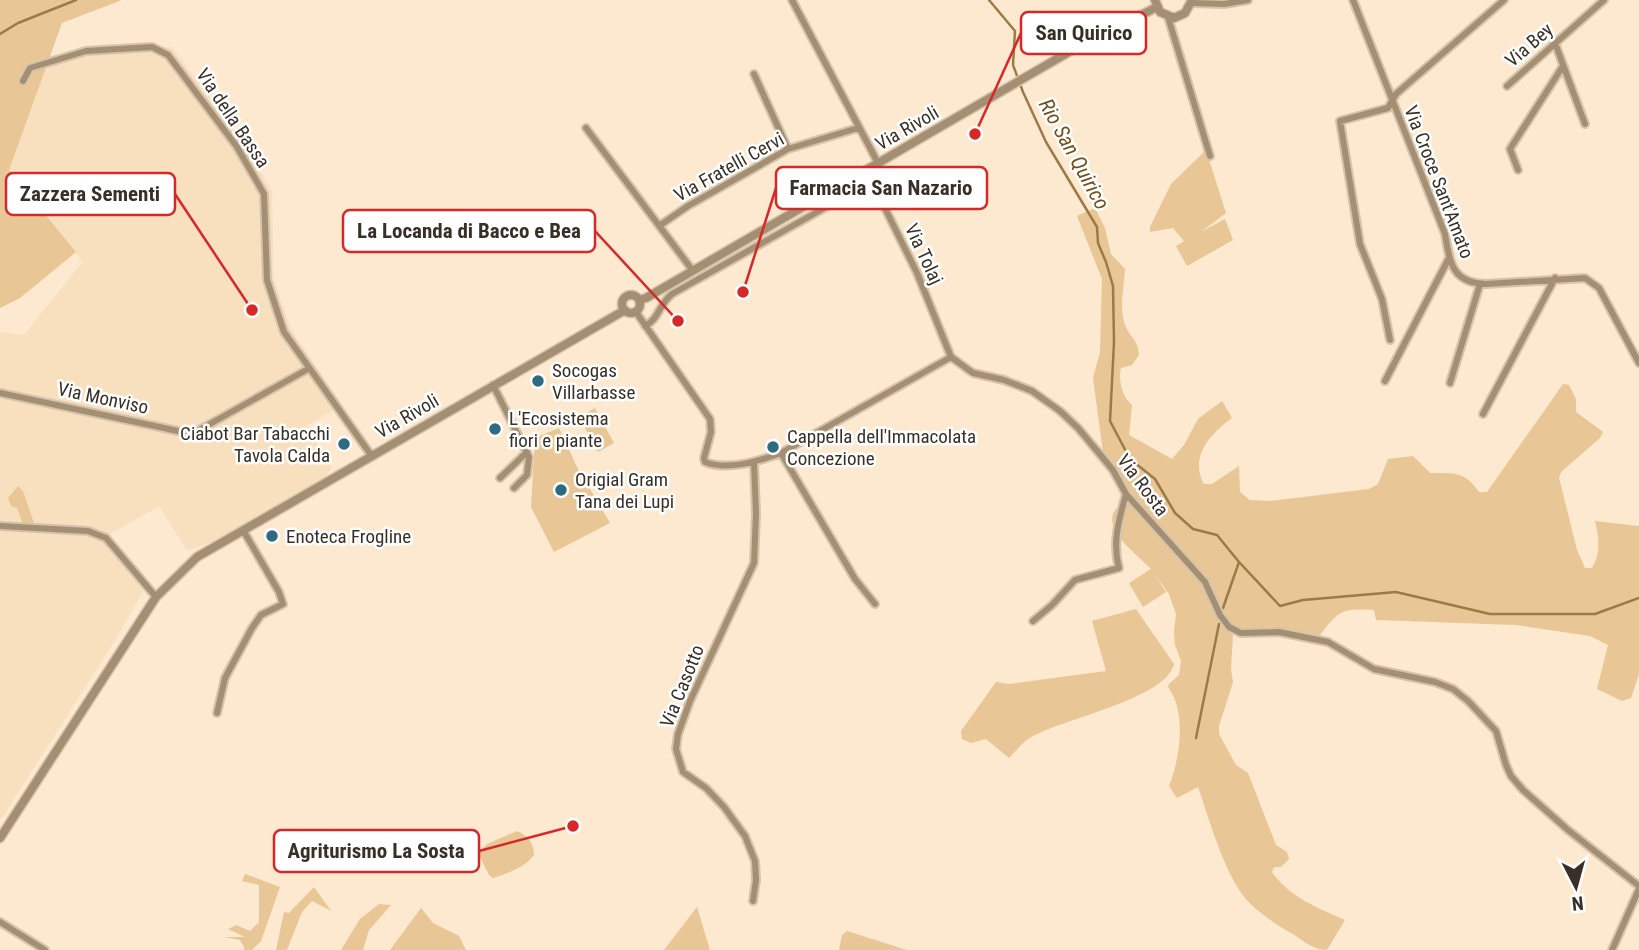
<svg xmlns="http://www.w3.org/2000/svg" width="1639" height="950" font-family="'Roboto Condensed',sans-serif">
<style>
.built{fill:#f8e0bf}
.green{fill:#e9c696}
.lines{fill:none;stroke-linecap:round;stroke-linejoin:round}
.stream{stroke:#9e7a46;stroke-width:2.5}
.minor-casing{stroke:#d5c4ad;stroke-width:10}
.tertiary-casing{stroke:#d5c4ad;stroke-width:11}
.minor{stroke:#a48f73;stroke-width:6}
.tertiary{stroke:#a48f73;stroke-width:8}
.poi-dot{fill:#2e6b81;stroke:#fff;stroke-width:2.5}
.labels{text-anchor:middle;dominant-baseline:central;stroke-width:5;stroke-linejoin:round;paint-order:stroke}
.street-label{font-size:19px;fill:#383026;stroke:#fff}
.poi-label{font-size:19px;fill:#383026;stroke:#fff;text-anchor:start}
.water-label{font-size:21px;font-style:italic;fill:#71501c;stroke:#fff}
.leader{fill:none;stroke:#d62828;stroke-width:2.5}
.callout-dot{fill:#d62828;stroke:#fff;stroke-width:2.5}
.callout{fill:#fff;stroke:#d62828;stroke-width:2.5}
.callout-label{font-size:21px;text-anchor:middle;font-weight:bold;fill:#383026}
</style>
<rect width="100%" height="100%" fill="#fce9cf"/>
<path class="built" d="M172 47 244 143 272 191 274 279 291 329 342 405 307 426 332 468 305 501 249 531 187 550 159 506 110 534 143 592 114 642 0 821V332L24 335 83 261 1 173 16 75 96 51Z"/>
<path class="green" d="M0 0H122L62 23 9 170 76 252 20 298 0 308Z
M1206 150 1226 213 1201 232 1225 219 1233 240 1187 266 1176 246 1184 241 1173 228 1150 232V227L1171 184Z
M1095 208 1105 228 1111 254 1125 269C1124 286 1119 309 1125 325 1130 338 1138 339 1139 355L1132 365 1121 368C1118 379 1122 398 1132 405L1129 435 1172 459 1184 445 1198 419 1222 401 1232 418C1210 434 1189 457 1204 484H1212L1239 466 1240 492 1250 500 1270 501 1369 489 1378 484 1388 459 1413 456 1430 473C1454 473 1465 471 1479 492H1487L1563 384 1569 385 1576 399V412L1603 432 1600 438 1561 472 1559 478 1577 550 1585 568H1592C1601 553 1599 538 1595 521L1639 526V674L1631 698 1622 701 1597 689 1608 645 1590 636 1515 625 1376 620 1374 610C1342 608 1339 610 1320 635L1282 629 1240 628 1230 624 1207 581 1130 495 1115 467 1103 452 1093 378 1100 352 1102 279 1077 216Z
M595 408 614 443 598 452 579 417Z
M559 428 577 467 610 523 554 552 531 507 535 438Z
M18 486 23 491 34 523 23 524 17 508 11 506 8 498Z
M1126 501 1199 580 1222 623 1233 635 1231 669 1233 682 1219 726V734L1236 765 1248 773 1276 845 1287 852 1289 859 1281 867H1274L1272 872C1289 897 1318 908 1345 920L1327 950C1314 950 1303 941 1293 934 1277 925 1257 912 1245 898 1223 870 1210 821 1198 787L1177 798 1169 786C1180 759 1187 712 1168 687L1169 684 1179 675 1181 661 1175 645 1174 632 1176 614 1169 594 1151 570 1166 592 1143 607 1129 583 1151 569C1136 553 1089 521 1126 501Z
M1136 609 1174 664C1166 700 1058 719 1028 739 1021 744 1015 752 1009 758L986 739 971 743 962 739 961 731 996 682 1009 684 1106 671 1092 621Z
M517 831C528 835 534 844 534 855 524 868 508 873 493 878L489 875 478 853 487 844Z
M245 874 280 887 261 941 252 950H244V947L240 940 224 937H245L228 929 236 925 250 931 259 922V885L242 881Z
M314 887 331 911 312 901 302 912 287 950H276L284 912 289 913Z
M379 904 391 905 369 930 363 950H341L360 919Z
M697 907 710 950H664Z
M421 908 433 923 459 936 466 950H390Z
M847 931 907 950H839L842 935Z"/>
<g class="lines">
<path class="stream" d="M989 0 1015 31 1013 65 1023 92 1046 142 1097 227 1098 243 1106 262 1113 286 1114 342 1110 421 1130 459 1155 479 1175 513 1193 529 1217 535 1239 562 1223 608
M0 34 18 23 76 0
M1240 563 1280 606 1303 600 1396 592 1490 614H1595L1639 598
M1196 738 1219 624"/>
<defs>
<path id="minor" d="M792 0 878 163
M1353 0 1445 234C1450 263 1452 283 1486 284L1585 278 1599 288 1639 363
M1192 3 1224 4 1248 0
M1168 17 1210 156
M1555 43 1585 124
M754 74 788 149
M23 81 30 68 86 51 152 47 168 55 237 147 264 194 267 280 284 332 371 455
M1507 86 1604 0
M586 128 693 271
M1518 170 1510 149 1563 66
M659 226 688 206 788 149 858 128
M636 312 710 419 711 432 704 458 705 462C728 471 759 461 781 453L951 357
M645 326C659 319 659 304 672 294L865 185 870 184 875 188 917 273 951 357
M1390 340 1382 299 1360 244 1340 121 1388 108 1396 94 1504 0
M951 357 973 373 1004 380 1032 391 1060 411 1078 428 1113 470 1126 494 1205 582 1220 615 1229 627 1241 633 1279 632 1328 642 1374 669 1435 682 1453 689 1468 701 1496 731 1506 765 1511 776 1523 790 1568 830 1639 886
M1385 381 1449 258
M1450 383 1480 284
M493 385 529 457 527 475 514 488
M0 393 192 434 308 369
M1483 414 1555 278
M781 453 855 579 875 604
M500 478 527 452
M0 526 88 531 106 538 156 597
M1033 621 1052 605 1075 580 1119 568C1112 543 1119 519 1126 494
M217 713 225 678 252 628 261 615 283 604 279 592 243 530
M753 901 756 880 755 861 745 836 724 807 706 788 683 772 676 749 678 734 690 701 754 563 756 514 754 462
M0 922 45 950
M1612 950 1639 889"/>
<path id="tertiary" d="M1155 0 1160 12 1174 18 1185 13 1192 0
M622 304a9 9 0 1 1 18 0a9 9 0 1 1-18 0Z
M639 300 646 298 1074 49 1157 7
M0 838 156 597 197 557 625 310"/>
</defs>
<use href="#minor" class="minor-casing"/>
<use href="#tertiary" class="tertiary-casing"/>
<use href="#minor" class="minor"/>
<use href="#tertiary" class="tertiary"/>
</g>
<g class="poi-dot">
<circle cx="538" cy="381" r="7"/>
<circle cx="495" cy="429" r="7"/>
<circle cx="344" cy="444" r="7"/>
<circle cx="773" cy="447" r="7"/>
<circle cx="561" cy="490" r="7"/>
<circle cx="272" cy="536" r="7"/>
</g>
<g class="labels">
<g class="street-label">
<text transform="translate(1529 45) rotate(-41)">Via Bey</text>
<text transform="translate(233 118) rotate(56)">Via della Bassa</text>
<text transform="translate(907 128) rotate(-30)">Via Rivoli</text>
<text transform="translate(729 167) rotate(-29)">Via Fratelli Cervi</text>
<text transform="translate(1439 182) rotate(69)">Via Croce Sant'Amato</text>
<text transform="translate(924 254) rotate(65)">Via Tolaj</text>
<text transform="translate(103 398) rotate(12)">Via Monviso</text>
<text transform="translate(407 416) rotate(-30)">Via Rivoli</text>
<text transform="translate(1143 485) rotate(53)">Via Rosta</text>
<text transform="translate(682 686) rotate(-68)">Via Casotto</text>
</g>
<g class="poi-label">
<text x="552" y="370">Socogas<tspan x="552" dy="22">Villarbasse</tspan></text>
<text x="509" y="418">L'Ecosistema<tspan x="509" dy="22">fiori e piante</tspan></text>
<text x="330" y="433" text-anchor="end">Ciabot Bar Tabacchi<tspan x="330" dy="22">Tavola Calda</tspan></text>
<text x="787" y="436">Cappella dell'Immacolata<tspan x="787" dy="22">Concezione</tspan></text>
<text x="575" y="479">Origial Gram<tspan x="575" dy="22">Tana dei Lupi</tspan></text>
<text x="286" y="536">Enoteca Frogline</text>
</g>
<g class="water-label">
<text transform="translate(1074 154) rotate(61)">Rio San Quirico</text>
</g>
</g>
<path class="leader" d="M975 134L1021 33M743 292L776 188M252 310L175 194M678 321L595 231M573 826L479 851"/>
<g class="callout-dot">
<circle cx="975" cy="134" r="7"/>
<circle cx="743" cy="292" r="7"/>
<circle cx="252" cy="310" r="7"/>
<circle cx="678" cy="321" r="7"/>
<circle cx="573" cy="826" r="7"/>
</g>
<g class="callout">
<rect x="1021" y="12" width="125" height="42" rx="7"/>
<rect x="776" y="167" width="211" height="42" rx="7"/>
<rect x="6" y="173" width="169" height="42" rx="7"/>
<rect x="343" y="210" width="252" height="42" rx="7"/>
<rect x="274" y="830" width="205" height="42" rx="7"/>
</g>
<g class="callout-label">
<text x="1084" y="40">San Quirico</text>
<text x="881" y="195">Farmacia San Nazario</text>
<text x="90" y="201">Zazzera Sementi</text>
<text x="469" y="238">La Locanda di Bacco e Bea</text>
<text x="376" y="858">Agriturismo La Sosta</text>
</g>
<g transform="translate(1576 887) rotate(174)" stroke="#ffffff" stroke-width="5" paint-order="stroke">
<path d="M0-5L12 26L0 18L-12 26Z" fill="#383026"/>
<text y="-10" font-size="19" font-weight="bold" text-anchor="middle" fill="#383026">N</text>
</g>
</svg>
